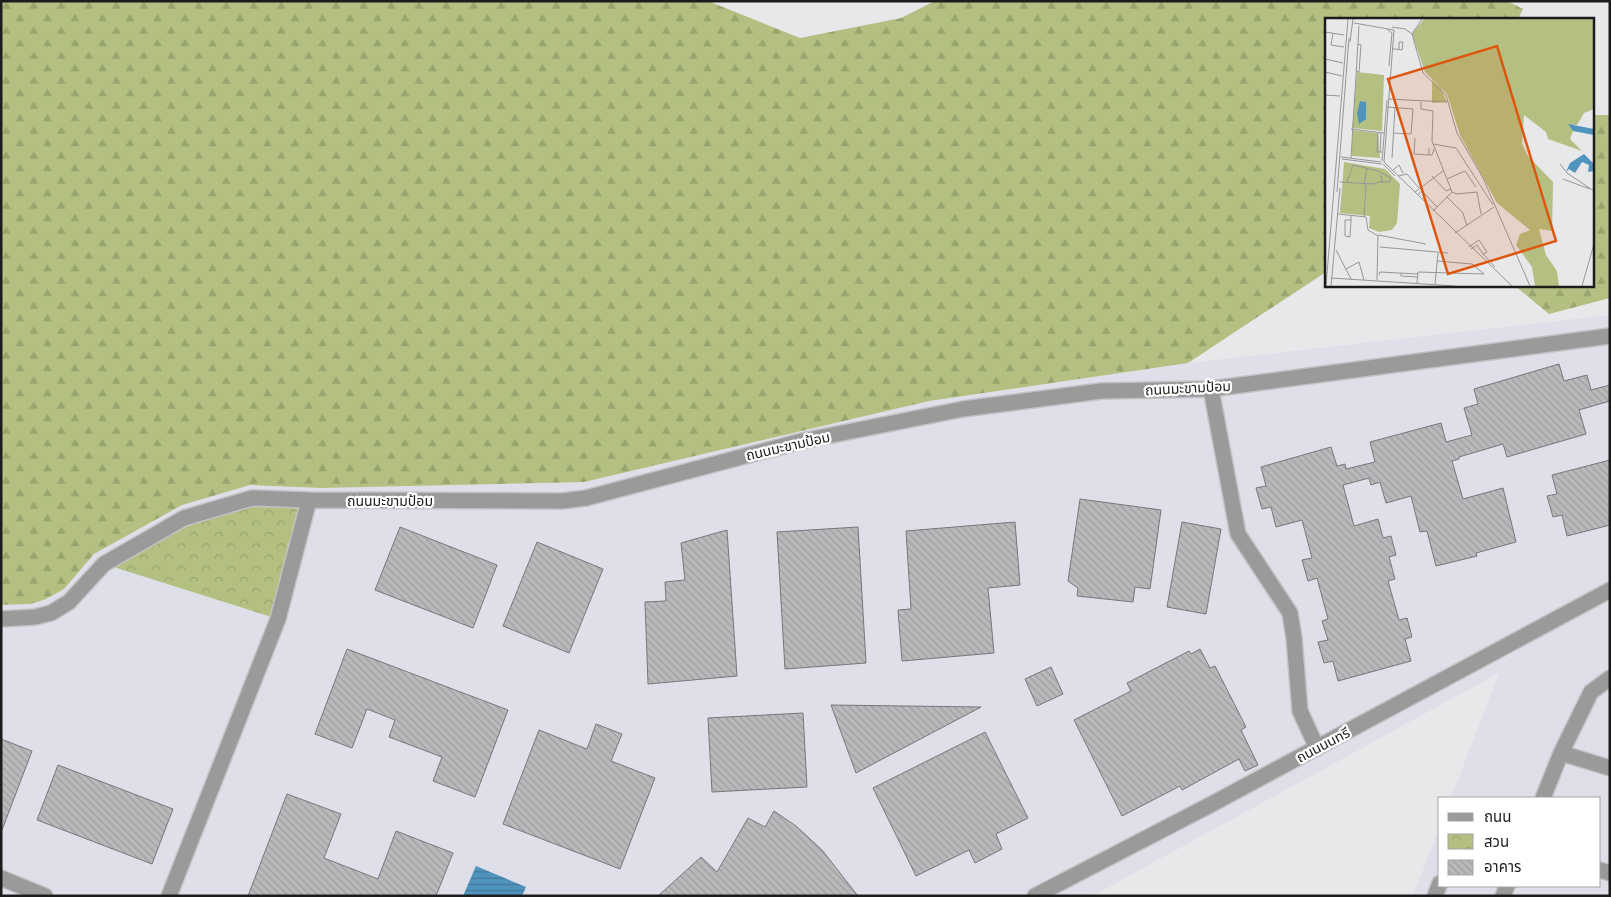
<svg xmlns="http://www.w3.org/2000/svg" width="1611" height="897" font-family="'Public Sans','Noto Sans Thai',sans-serif">
<style>
.built{fill:#dedfe9}
.forest{fill:url(#forest-firs)}
.park{fill:url(#park-crowns)}
.water{fill:url(#water-rules)}
.building{fill:url(#building-back-hatch);stroke:#777779}
.lines{fill:none;stroke-linecap:round;stroke-linejoin:round}
.street-casing{stroke:#c2c3c5;stroke-width:18}
.street{stroke:#9b9a9a;stroke-width:15}
.labels{text-anchor:middle;dominant-baseline:central;stroke-width:4.5;stroke-linejoin:round;paint-order:stroke}
.street-label{font-size:14px;fill:#1c1c1d;stroke:#fff}
.inset-road{fill:none;stroke:#969698;stroke-width:1}
.view{fill:#de560d;fill-opacity:0.15;stroke:#de560d;stroke-width:2.5}
.inset-edge{fill:none;stroke:#1c1c1d;stroke-width:2.5}
</style>
<defs>
<pattern id="forest-firs" width="22" height="20" patternUnits="userSpaceOnUse" patternTransform="scale(1.25)"><rect width="22" height="20" fill="#b3c081"/><path d="M5 1l3.5 6h-7zM16 11l3.5 6h-7z" fill="#99a46f"/></pattern>
<pattern id="park-crowns" width="20" height="18" patternUnits="userSpaceOnUse" patternTransform="scale(1.25)"><rect width="20" height="18" fill="#b3c081"/><path d="M2 6a3 3 0 1 1 6 0M12 15a3 3 0 1 1 6 0" fill="none" stroke="#99a46f"/></pattern>
<pattern id="water-rules" width="6" height="5" patternUnits="userSpaceOnUse" patternTransform="scale(1.25)"><rect width="6" height="5" fill="#5093bd"/><path d="M0 2.5h6" fill="none" stroke="#427799"/></pattern>
<pattern id="building-back-hatch" width="6" height="6" patternUnits="userSpaceOnUse" patternTransform="scale(1.25)"><rect width="6" height="6" fill="#b9b9bc"/><path d="M-1 5l2 2M0 0l6 6M5-1l2 2" fill="none" stroke="#9e9ea1"/></pattern>
</defs>
<rect width="100%" height="100%" fill="#e7e8ea"/>
<path class="built" d="M1610 315V896H1413L1440 826V886H1600V798H1451L1499 673 1092 896H1V605L31 604 65 588 94 554 182 505 250 485 321 488 584 482 929 401 1188 363Z"/>
<path class="forest" d="M1 1H708L800 38 901 18 935 1H1507L1523 9 1518 19H1326V272L1188 363 929 401 584 482 321 488 250 485 182 505 94 554 64 589 46 599 31 604 1 605Z
M1592 115H1610V298L1549 314 1514 285H1592Z"/>
<path class="park" d="M252 498 309 500 278 619 104 564 184 518Z"/>
<path class="water" d="M476 866 526 887 522 896H463Z"/>
<path class="building" d="M1559 364 1564 381 1587 375 1591 390 1610 385V401L1579 410 1586 434 1507 457 1503 444 1459 457V459L1452 461 1463 499 1503 488 1516 542 1476 553 1477 556 1436 566 1427 531 1420 532 1411 496 1386 503 1380 482 1371 485 1369 478 1343 485 1354 526 1378 519 1383 538 1391 536 1396 555 1389 557 1395 579 1388 581 1399 620 1407 618 1412 637 1405 639 1411 661 1338 681 1333 661 1324 663 1318 642 1328 640 1322 621 1328 619 1317 578 1308 581 1302 560 1312 558 1302 520 1276 527 1271 507 1262 509 1256 488 1266 486 1261 467 1331 447 1337 466 1345 464 1346 469 1375 462 1370 442 1441 423 1446 442 1472 435 1464 408 1478 404 1474 389Z
M1610 460V525L1567 536 1562 515 1553 517 1547 496 1557 494 1552 475Z
M1080 499 1161 510 1150 589 1135 587 1133 602 1077 596 1078 588 1068 581Z
M1015 522 1020 585 988 588 994 653 902 661 898 610 911 609 906 531Z
M1182 522 1221 529 1206 614 1167 607Z
M400 527 497 565 473 628 375 590Z
M858 527 866 663 785 669 777 532Z
M727 530 737 676 648 684 645 602 666 601 665 582 685 580 681 543Z
M537 542 603 569 569 653 503 626Z
M347 649 508 710 475 797 433 781 442 757 389 737 395 720 367 709 352 748 315 734Z
M1200 649 1210 668 1215 666 1246 727 1241 730 1258 765 1245 771 1239 759 1182 790 1180 786 1122 816 1074 720 1131 691 1127 683 1189 651 1191 654Z
M1051 667 1063 694 1037 706 1025 679Z
M831 705 981 707 856 773Z
M803 713 807 787 712 792 708 718Z
M596 724 622 734 611 761 655 778 620 869 503 824 539 730 587 749Z
M985 732 1028 818 996 834 1002 849 975 863 969 850 916 876 873 788Z
M1 739 32 751 2 830 1 829Z
M58 765 173 809 152 864 37 820Z
M287 794 341 814 324 858 378 879 396 831 453 853 436 896H248Z
M774 811 796 826 822 850 858 896H658L701 857 717 872 748 818 765 827Z"/>
<g class="lines">
<defs>
<path id="street" d="M1211 389 1238 534 1290 613 1294 638 1300 711 1317 748
M1 619 35 617 51 613 69 602 104 564 184 518 252 498 309 500 562 501 586 498 802 441 963 409 1101 391 1211 389 1610 336
M1561 753 1610 768
M1543 798 1561 753 1591 692 1610 678
M1600 870 1610 873
M1 878 45 896
M169 896 278 619 309 500
M1035 896 1210 805 1610 590
M1435 896 1440 883
M1503 896 1507 886"/>
</defs>
<use href="#street" class="street-casing"/>
<use href="#street" class="street"/>
</g>
<g class="labels">
<g class="street-label">
<text transform="translate(1188 388) rotate(-3)">ถนนมะขามป้อม</text>
<text transform="translate(788 446) rotate(-13)">ถนนมะขามป้อม</text>
<text x="390" y="501">ถนนมะขามป้อม</text>
<text transform="translate(1323 745) rotate(-28)">ถนนนนทรี</text>
</g>
</g>
<g transform="translate(1325 18)">
<rect width="269" height="269" fill="#e7e8ea"/>
<path d="M99 1H269V91L259 95 252 107H244L248 113 245 121 257 133 223 121 221 114 199 97 197 126 203 138 228 164 227 213 214 211 221 237 232 253 234 268H210L207 249 191 227 195 216 205 212 172 185 135 117 122 76 100 54 87 16Z" fill="#b3c081"/>
<path d="M32 54 59 57 57 113 27 110ZM107 62 116 70 122 84 107 85ZM19 144 60 151 75 166 72 205 67 212 54 214 44 210 45 198 15 195Z" fill="#b3c081"/>
<path d="M27 112 53 115 55 140 27 138ZM56 169 66 170 70 176 68 203 60 210 53 209 48 202 51 175Z" fill="#b3c081"/>
<path d="M35 83 41 84V101L34 106 32 95ZM243 106 269 111V117L248 113ZM259 136 268 145 269 153 263 154 264 147 257 144 250 155 244 151 241 154 245 145Z" fill="#5093bd"/>
<path class="inset-road" d="M97 1 87 16 98 55 121 77 132 115 158 160 205 268M29 5 69 12 59 144M67 9 80 11 87 16M62 11 67 15 64 48M0 14 19 17M8 15 6 27 19 29M25 24 28 1M67 31H70L77 32 78 24H74V31M0 41 18 45M31 53 34 54 36 27 33 26M0 54 17 58M0 77 15 78M63 81 122 84M96 84V91L108 93 107 123 127 174M62 89 88 91 86 116 68 115M26 111 59 115M53 115 52 134H57M90 120 89 136 104 137M108 126 131 130 168 187M104 130V137H107L109 131M55 134 56 115M16 139 56 144M26 140 34 8M67 140 70 90M17 141 57 146M57 143 62 82M59 144 187 268M58 146 70 158M235 146 242 155 269 173M68 152 74 147 78 155M73 158 82 156 94 170M107 158 121 173 126 171M122 161 140 153 151 169M238 161 265 171M15 164 48 166 57 163 56 157M22 164 28 147 53 153 66 160 65 164H55M39 166 42 150M12 174 24 20M90 174 118 153M127 174 132 176 152 174 156 196M92 177 97 173 112 189M122 179 138 195 142 208M108 193 127 174M13 196 41 199 43 212 53 218 52 262M39 199 41 166M26 202H20V218L25 219 26 202V198M130 215 169 189M53 217 101 226M55 229 123 235M144 229 154 222 162 234 158 236 152 227 146 231M11 232 26 261M158 236 170 249M21 251 34 244 39 262M76 255V258L93 259M54 257 55 254 93 256M6 260 130 268M92 265 93 254 159 256 147 246 112 243M110 266 113 235M1 268 23 1M6 268 15 170M257 268 269 226"/>
<path class="view" d="M172 28 231 223 123 256 63 61Z"/>
<rect width="269" height="269" class="inset-edge"/>
</g>
<rect width="1611" height="897" fill="none" stroke="#1c1c1d" stroke-width="5"/>
<rect x="1438" y="797" width="162" height="90" fill="#ffffff" stroke="#a4a4a5"/>
<rect x="1448" y="813" width="25" height="8" fill="#9b9a9a" stroke="#a4a4a5"/>
<text x="1484" y="822" font-size="15" fill="#1c1c1d">ถนน</text>
<rect x="1448" y="834" width="25" height="15" fill="url(#park-crowns)" stroke="#a4a4a5"/>
<text x="1484" y="847" font-size="15" fill="#1c1c1d">สวน</text>
<rect x="1448" y="860" width="25" height="15" fill="url(#building-back-hatch)" stroke="#a4a4a5"/>
<text x="1484" y="872" font-size="15" fill="#1c1c1d">อาคาร</text>
</svg>
